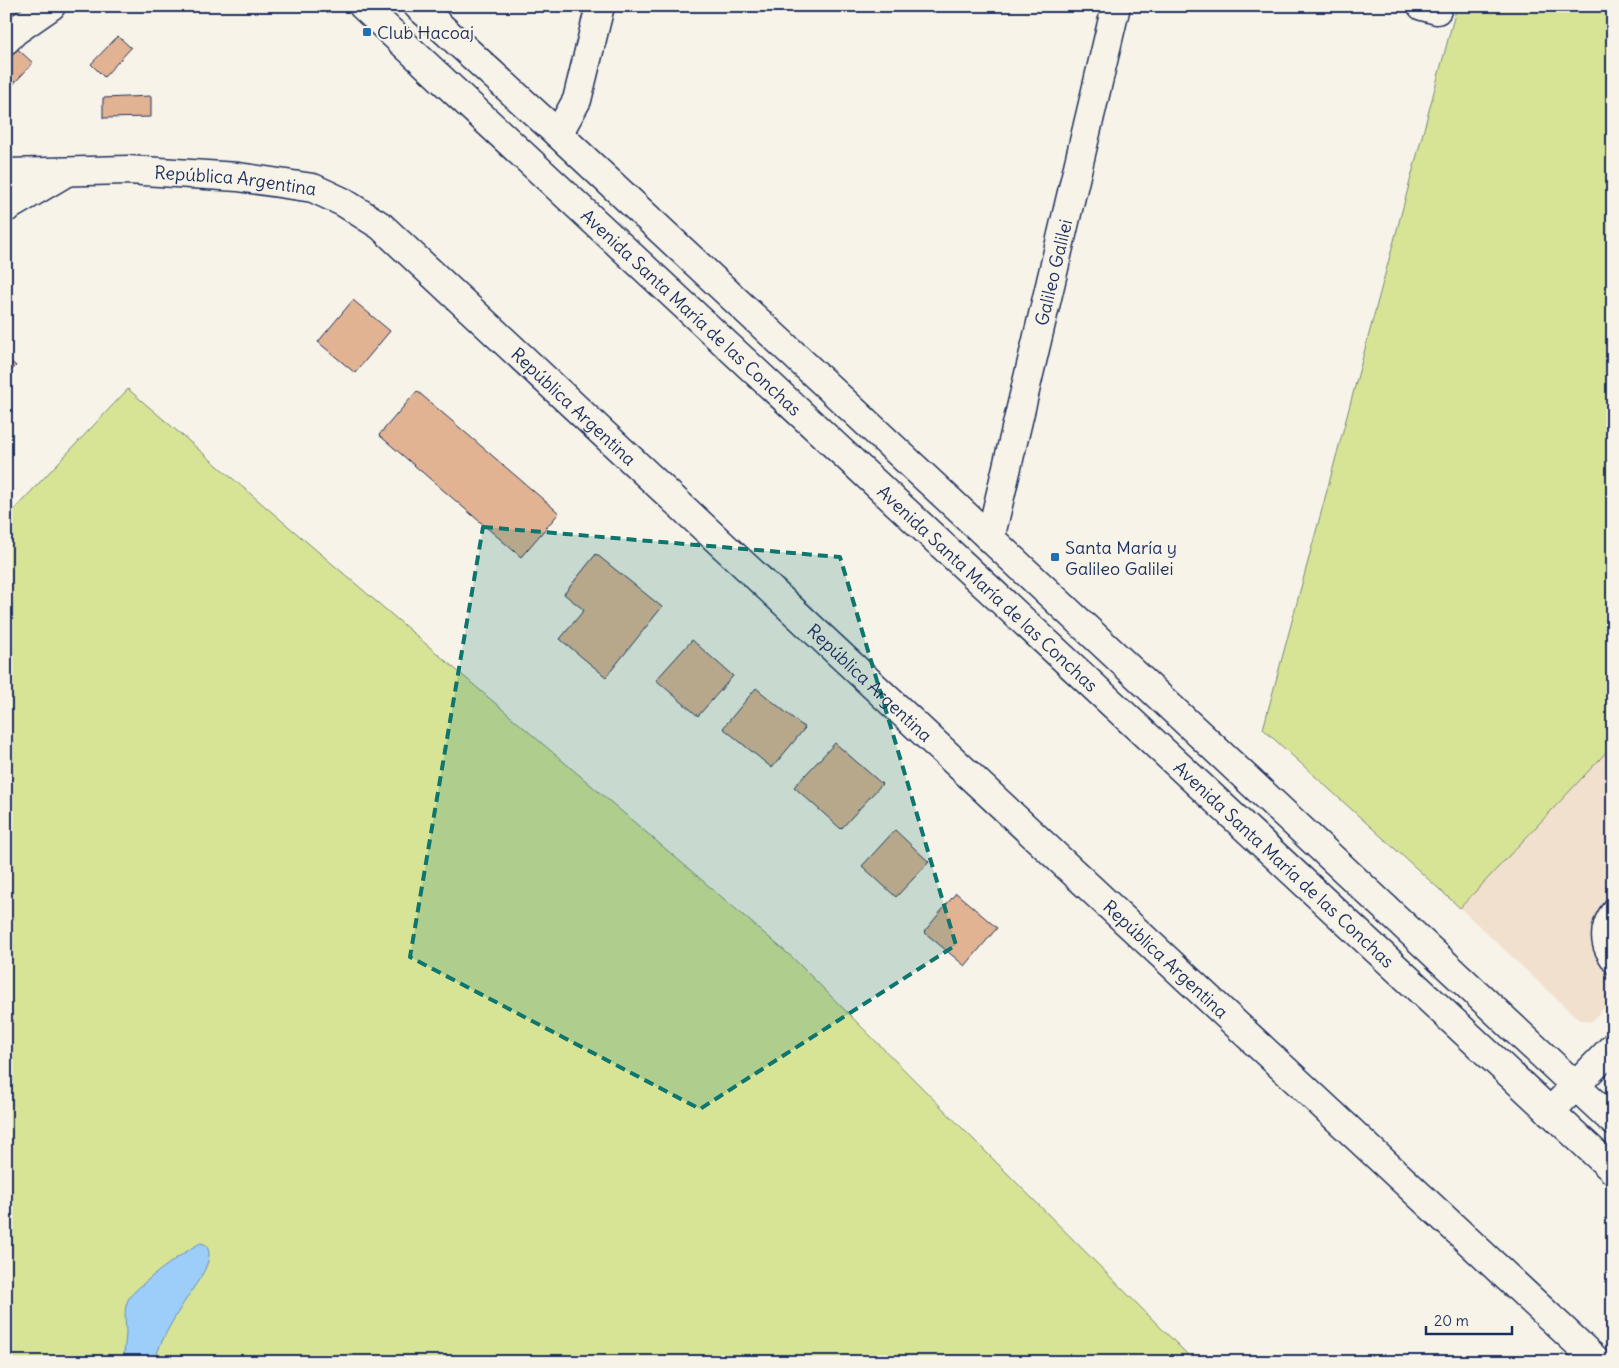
<svg xmlns="http://www.w3.org/2000/svg" width="1619" height="1368" font-family="Delius,sans-serif">
<style>
.built{fill:#f1e0ce}
.green{fill:#d7e395;stroke:#79897a}
.water{fill:#9ccef9;stroke:#688ebb}
.building{fill:#e2b393;stroke:#1b2f5e}
.lines{fill:none;stroke-linecap:round;stroke-linejoin:round}
.service-casing{stroke:#1b2f5e;stroke-width:21}
.minor-casing{stroke:#1b2f5e;stroke-width:31}
.secondary-casing{stroke:#1b2f5e;stroke-width:31}
.service{stroke:#f7f3e8;stroke-width:18}
.minor{stroke:#f7f3e8;stroke-width:28}
.secondary{stroke:#f7f3e8;stroke-width:28}
.marked{fill:#0f766e;fill-opacity:0.2;stroke:#0f766e;stroke-width:4;stroke-dasharray:10 6;stroke-linejoin:round}
.poi-dot{fill:#1f6fb2;stroke:#f7f3e8;stroke-width:2}
.labels{text-anchor:middle;dominant-baseline:central;stroke-width:4;stroke-linejoin:round;paint-order:stroke}
.poi-label{font-size:18px;fill:#1b2f5e;stroke:#f7f3e8;text-anchor:start}
.street-label{font-size:18px;fill:#1b2f5e;stroke:#f7f3e8}
</style>
<rect width="100%" height="100%" fill="#f7f3e8"/>
<filter id="ink" filterUnits="userSpaceOnUse"><feTurbulence type="fractalNoise" baseFrequency=".02" numOctaves="2"/><feDisplacementMap in="SourceGraphic" scale="10" xChannelSelector="R" yChannelSelector="G"/><feConvolveMatrix kernelMatrix="1 2 1 2 8 2 1 2 1" color-interpolation-filters="sRGB"/></filter>
<g filter="url(#ink)">
<path class="built" d="M1613 745V998L1591 1022 1578 1019 1460 908Z"/>
<path class="green" d="M1457 6H1613V745L1460 908 1263 729Z
M128 389 793 958 1195 1362H6V518Z"/>
<path class="water" d="M201 1243 206 1245C208 1248 209 1251 209 1255 208 1269 197 1282 190 1293 179 1310 158 1343 155 1362H123C124 1353 125 1344 126 1334 126 1323 123 1311 128 1300 132 1289 190 1247 201 1243Z"/>
<path class="building" d="M118 36 131 48 104 77 91 64Z
M11 43 33 63 6 92V48Z
M151 96V117L103 118V98Z
M353 300 390 331 355 373 318 342Z
M6 357 16 366 6 376Z
M417 391 559 513 521 557 379 435Z
M596 554 662 607 606 677 560 639 584 610 564 594Z
M692 640 733 676 698 716 656 680Z
M756 688 805 728 772 768 723 728Z
M835 743 882 784 841 829 794 787Z
M895 830 929 862 896 897 862 866Z
M956 893 997 928 965 966 924 932Z"/>
<g class="lines">
<defs>
<path id="service" d="M1613 907C1604 916 1599 931 1602 944 1603 951 1609 959 1613 965"/>
<g id="minor">
<path d="M1422 6 1437 10"/>
<path d="M6 40 15 31 51 6"/>
<path d="M558 134 577 100 600 6"/>
<path id="s1" d="M6 173 128 170 238 177 313 188 343 202 381 226 1598 1362"/>
<path d="M6 208 65 173"/>
<path id="s2" d="M990 539 1116 6"/>
<path d="M1550 1112 1613 1047"/>
</g>
<g id="secondary">
<path id="s3" d="M363 6 1613 1170"/>
<path d="M418 6 558 134 1613 1121"/>
</g>
</defs>
<use href="#service" class="service-casing"/>
<use href="#minor" class="minor-casing"/>
<use href="#secondary" class="secondary-casing"/>
<use href="#service" class="service"/>
<use href="#minor" class="minor"/>
<use href="#secondary" class="secondary"/>
</g>
</g>
<path class="marked" d="M483 527 840 557 956 945 700 1109 410 957Z"/>
<g class="poi-dot">
<rect x="362" y="27" width="10" height="10" rx="2.5"/>
<rect x="1050" y="552" width="10" height="10" rx="2.5"/>
</g>
<g class="labels">
<g class="poi-label">
<text x="377" y="32">Club Hacoaj</text>
<text x="1065" y="547">Santa María y<tspan x="1065" dy="21">Galileo Galilei</tspan></text>
</g>
<g class="street-label">
<text stroke="none"><textPath href="#s1" startOffset="230">República Argentina</textPath></text>
<text stroke="none"><textPath href="#s2" startOffset="274">Galileo Galilei</textPath></text>
<text stroke="none"><textPath href="#s3" startOffset="449">Avenida Santa María de las Conchas</textPath></text>
<text stroke="none"><textPath href="#s1" startOffset="650">República Argentina</textPath></text>
<text stroke="none"><textPath href="#s3" startOffset="854">Avenida Santa María de las Conchas</textPath></text>
<text stroke="none"><textPath href="#s1" startOffset="1055">República Argentina</textPath></text>
<text stroke="none"><textPath href="#s3" startOffset="1259">Avenida Santa María de las Conchas</textPath></text>
<text stroke="none"><textPath href="#s1" startOffset="1460">República Argentina</textPath></text>
</g>
</g>
<rect width="1619" height="1368" fill="none" stroke="#f7f3e8" stroke-width="25"/>
<rect x="12" y="12" width="1594" height="1343" fill="none" stroke="#1b2f5e" stroke-width="2" filter="url(#ink)"/>
<path d="M1426 1326v8h86v-8" fill="none" stroke="#1b2f5e" stroke-width="2.5"/>
<text x="1434" y="1326" font-size="15" fill="#1b2f5e" stroke="#f7f3e8" stroke-width="4" paint-order="stroke">20 m</text>
</svg>
